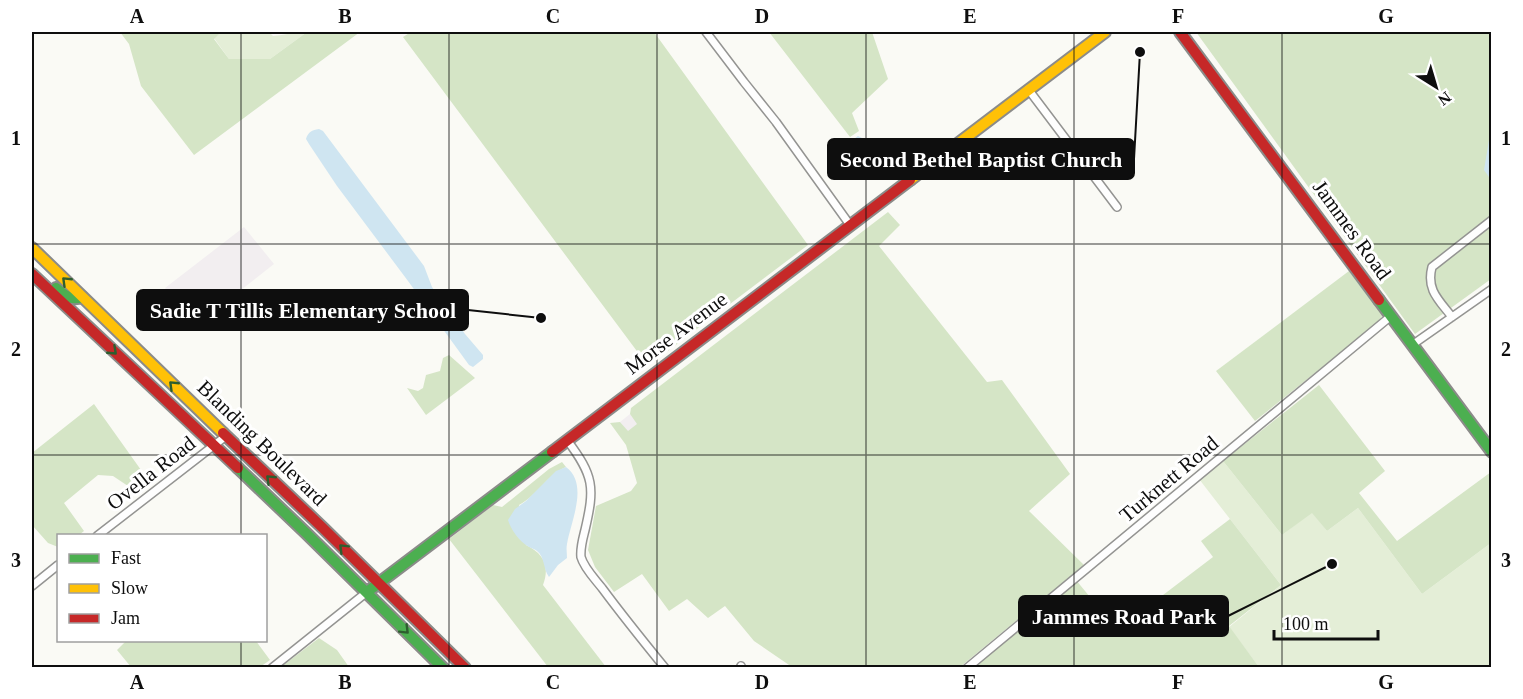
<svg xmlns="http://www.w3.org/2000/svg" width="1523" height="699" font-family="Georgia,serif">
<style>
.industrial{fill:#f2eef0}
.green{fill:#e4eed7}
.forest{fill:#d5e5c6}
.water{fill:#cfe5f1}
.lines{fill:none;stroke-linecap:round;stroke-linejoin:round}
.street-casing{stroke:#949492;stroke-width:10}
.fast-casing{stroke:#8b8b89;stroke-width:14}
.slow-casing{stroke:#8b8b89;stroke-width:14}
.jam-casing{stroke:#8b8b89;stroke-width:14}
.street{stroke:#fefefe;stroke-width:7}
.fast{stroke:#4caf50;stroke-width:10}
.slow{stroke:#ffc107;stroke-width:10}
.jam{stroke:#c62828;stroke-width:10}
.oneway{stroke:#2d5e2f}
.grid{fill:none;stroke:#0e0e0e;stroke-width:1.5;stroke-opacity:0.55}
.labels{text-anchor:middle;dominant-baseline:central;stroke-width:6;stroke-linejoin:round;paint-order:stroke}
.street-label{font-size:21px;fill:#0e0e0e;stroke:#fff}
.leader{fill:none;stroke:#0e0e0e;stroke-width:2}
.callout-dot{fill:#0e0e0e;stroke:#fff;stroke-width:2}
.callout{fill:#0e0e0e;stroke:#0e0e0e;stroke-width:2}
.callout-label{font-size:22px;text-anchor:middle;font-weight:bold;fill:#fff}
.neatline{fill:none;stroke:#0e0e0e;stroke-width:2}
.grid-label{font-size:20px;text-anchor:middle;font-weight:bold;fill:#0e0e0e}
</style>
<rect width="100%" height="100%" fill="#fafaf5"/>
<path class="industrial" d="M244 227 274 264 195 326 165 288Z
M630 414 638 424 628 432 620 422Z"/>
<path class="green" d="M221 32H269L273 36C285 35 295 32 307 32L270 59H229L214 38Z
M1223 461 1282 535 1312 512 1327 531 1358 508 1422 594 1491 543V667H1259L1229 627 1281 585 1199 479Z"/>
<path class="forest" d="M120 32H221L214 39 229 59H270L307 32H360L194 155 141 86 129 44Z
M411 32H654L808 245 648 366 403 37Z
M769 32H872L888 79 852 113 859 131 850 137Z
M1196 32H1491V279L1415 334Z
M888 212 900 225 879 246 987 382 1002 380 1070 474 1029 511 1084 565 960 667H792L754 641 725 606 708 618 687 599 669 611 642 574 614 592 595 567 588 550 596 506 631 491 637 483 626 445 610 423 620 422 628 431 637 424 630 414 631 408Z
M1349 271 1383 315 1375 325 1255 421 1216 371Z
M449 355 475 378 426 415 407 388 418 391 423 388 426 375 440 371 443 358Z
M1319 385 1385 471 1359 493 1397 541 1491 472V543L1422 594 1358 508 1327 531 1312 513 1282 535 1223 461Z
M94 404 146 477 128 486 113 476 98 475 64 503 84 531 79 535 58 536V547L48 543 32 525V453Z
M562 462 566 467C546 476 538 495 519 505L526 545C544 554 550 566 543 585L606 667H548L449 539 493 505 502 507 549 469Z
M1230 519 1281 585 1229 626 1259 667 972 668 1076 580 1117 630 1213 557 1201 541Z
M319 638 337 650 349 667H281Z
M126 641H256L270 660 260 667H131L117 650Z"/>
<path class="water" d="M1491 128V180L1484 170Z
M319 129 323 131 424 266 432 287 465 334 483 355V359L473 367 469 365 408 281 337 186 309 144 306 139C308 132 312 130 319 129Z
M858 136 862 138 883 169 875 178H870L866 174 849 147 851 141Z
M566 467C589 484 571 521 567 544 566 549 567 553 567 558L558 565 549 577C543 569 545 557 537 551 535 549 531 548 529 547 519 541 511 530 508 520L515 509 526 501 556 471Z"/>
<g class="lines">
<defs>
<path id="street" d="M706 32 744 82 776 122 850 225
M1028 89 1117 207
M1452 317C1439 300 1426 290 1432 267L1492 220
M1412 345 1492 289
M567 440C594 476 595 487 585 530 583 538 580 548 581 557 584 568 595 579 602 588 622 615 643 641 665 668
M97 536 226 436
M32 586 58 565
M272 668 367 592
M740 668 741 666
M967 668 1391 316"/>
<path id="fast" d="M56 288C64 295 71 301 82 297
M1379 300 1492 452
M238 468 306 533 443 668
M367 592 552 452"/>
<path id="slow" d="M910 180 1105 32
M32 248 223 433"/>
<path id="jam" d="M1180 32 1379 300
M32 274 238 468
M223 433 323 528 465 668
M552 452 910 180"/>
</defs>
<use href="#street" class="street-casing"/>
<use href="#fast" class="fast-casing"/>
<use href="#slow" class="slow-casing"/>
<use href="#jam" class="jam-casing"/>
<use href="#street" class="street"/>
<use href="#fast" class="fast"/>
<use href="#slow" class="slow"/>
<use href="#jam" class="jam"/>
</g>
<defs><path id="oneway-chevron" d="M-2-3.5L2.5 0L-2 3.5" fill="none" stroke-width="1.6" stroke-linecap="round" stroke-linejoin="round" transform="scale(1.5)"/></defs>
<g class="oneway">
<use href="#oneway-chevron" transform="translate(66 281) rotate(-136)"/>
<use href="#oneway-chevron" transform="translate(113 351) rotate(43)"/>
<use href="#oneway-chevron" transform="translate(173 385) rotate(-136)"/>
<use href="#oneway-chevron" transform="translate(270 479) rotate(-136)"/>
<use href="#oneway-chevron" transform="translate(343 548) rotate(-135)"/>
<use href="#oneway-chevron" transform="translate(405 630) rotate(45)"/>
</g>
<path class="grid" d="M241 32V536M449 32V668M657 32V668M866 32V668M1074 32V668M1282 32V668M32 244H1492M32 455H1492M241 640V668"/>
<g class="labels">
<g class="street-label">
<text transform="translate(1352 230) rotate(54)">Jammes Road</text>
<text transform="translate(676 333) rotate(-37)">Morse Avenue</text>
<text transform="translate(262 443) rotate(44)">Blanding Boulevard</text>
<text transform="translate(151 473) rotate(-38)">Ovella Road</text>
<text transform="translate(1169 479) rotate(-40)">Turknett Road</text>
</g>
</g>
<path class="leader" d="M1140 52L1134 159M541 318L468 310M1332 564L1228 616"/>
<g class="callout-dot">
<circle cx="1140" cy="52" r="6"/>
<circle cx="541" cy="318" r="6"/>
<circle cx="1332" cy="564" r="6"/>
</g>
<g class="callout">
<rect x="828" y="139" width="306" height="40" rx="6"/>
<rect x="137" y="290" width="331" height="40" rx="6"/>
<rect x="1019" y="596" width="209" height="40" rx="6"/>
</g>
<g class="callout-label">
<text x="981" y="167">Second Bethel Baptist Church</text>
<text x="303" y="318">Sadie T Tillis Elementary School</text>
<text x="1124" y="624">Jammes Road Park</text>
</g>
<rect width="1523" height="699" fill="none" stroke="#ffffff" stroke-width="66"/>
<rect x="57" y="534" width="210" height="108" fill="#ffffff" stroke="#9f9f9f" stroke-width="1.5"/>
<rect x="69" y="554" width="30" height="9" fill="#4caf50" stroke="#9f9f9f" stroke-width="1.5"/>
<text x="111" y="564" font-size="18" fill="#0e0e0e">Fast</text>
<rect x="69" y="584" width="30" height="9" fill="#ffc107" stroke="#9f9f9f" stroke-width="1.5"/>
<text x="111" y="594" font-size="18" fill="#0e0e0e">Slow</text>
<rect x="69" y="614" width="30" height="9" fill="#c62828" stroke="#9f9f9f" stroke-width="1.5"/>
<text x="111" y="624" font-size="18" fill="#0e0e0e">Jam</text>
<g transform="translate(1436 87) rotate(143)" stroke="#ffffff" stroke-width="4.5" paint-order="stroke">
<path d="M0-4.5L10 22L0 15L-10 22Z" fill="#0e0e0e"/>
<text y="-9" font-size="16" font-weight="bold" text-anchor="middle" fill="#0e0e0e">N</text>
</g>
<path d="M1274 630v9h104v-9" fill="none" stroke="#0e0e0e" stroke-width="3"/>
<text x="1283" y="630" font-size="18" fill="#0e0e0e" stroke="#ffffff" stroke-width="4.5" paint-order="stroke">100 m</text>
<rect x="33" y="33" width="1457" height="633" class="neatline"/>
<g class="grid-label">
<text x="137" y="23">A</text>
<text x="345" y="23">B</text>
<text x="553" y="23">C</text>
<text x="762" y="23">D</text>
<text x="970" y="23">E</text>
<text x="1178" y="23">F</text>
<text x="1386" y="23">G</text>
<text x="16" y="145">1</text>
<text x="1506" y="145">1</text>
<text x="16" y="356">2</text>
<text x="1506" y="356">2</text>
<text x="16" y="567">3</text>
<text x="1506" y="567">3</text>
<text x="137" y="689">A</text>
<text x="345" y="689">B</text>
<text x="553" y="689">C</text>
<text x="762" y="689">D</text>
<text x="970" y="689">E</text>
<text x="1178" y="689">F</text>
<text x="1386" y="689">G</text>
</g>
</svg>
